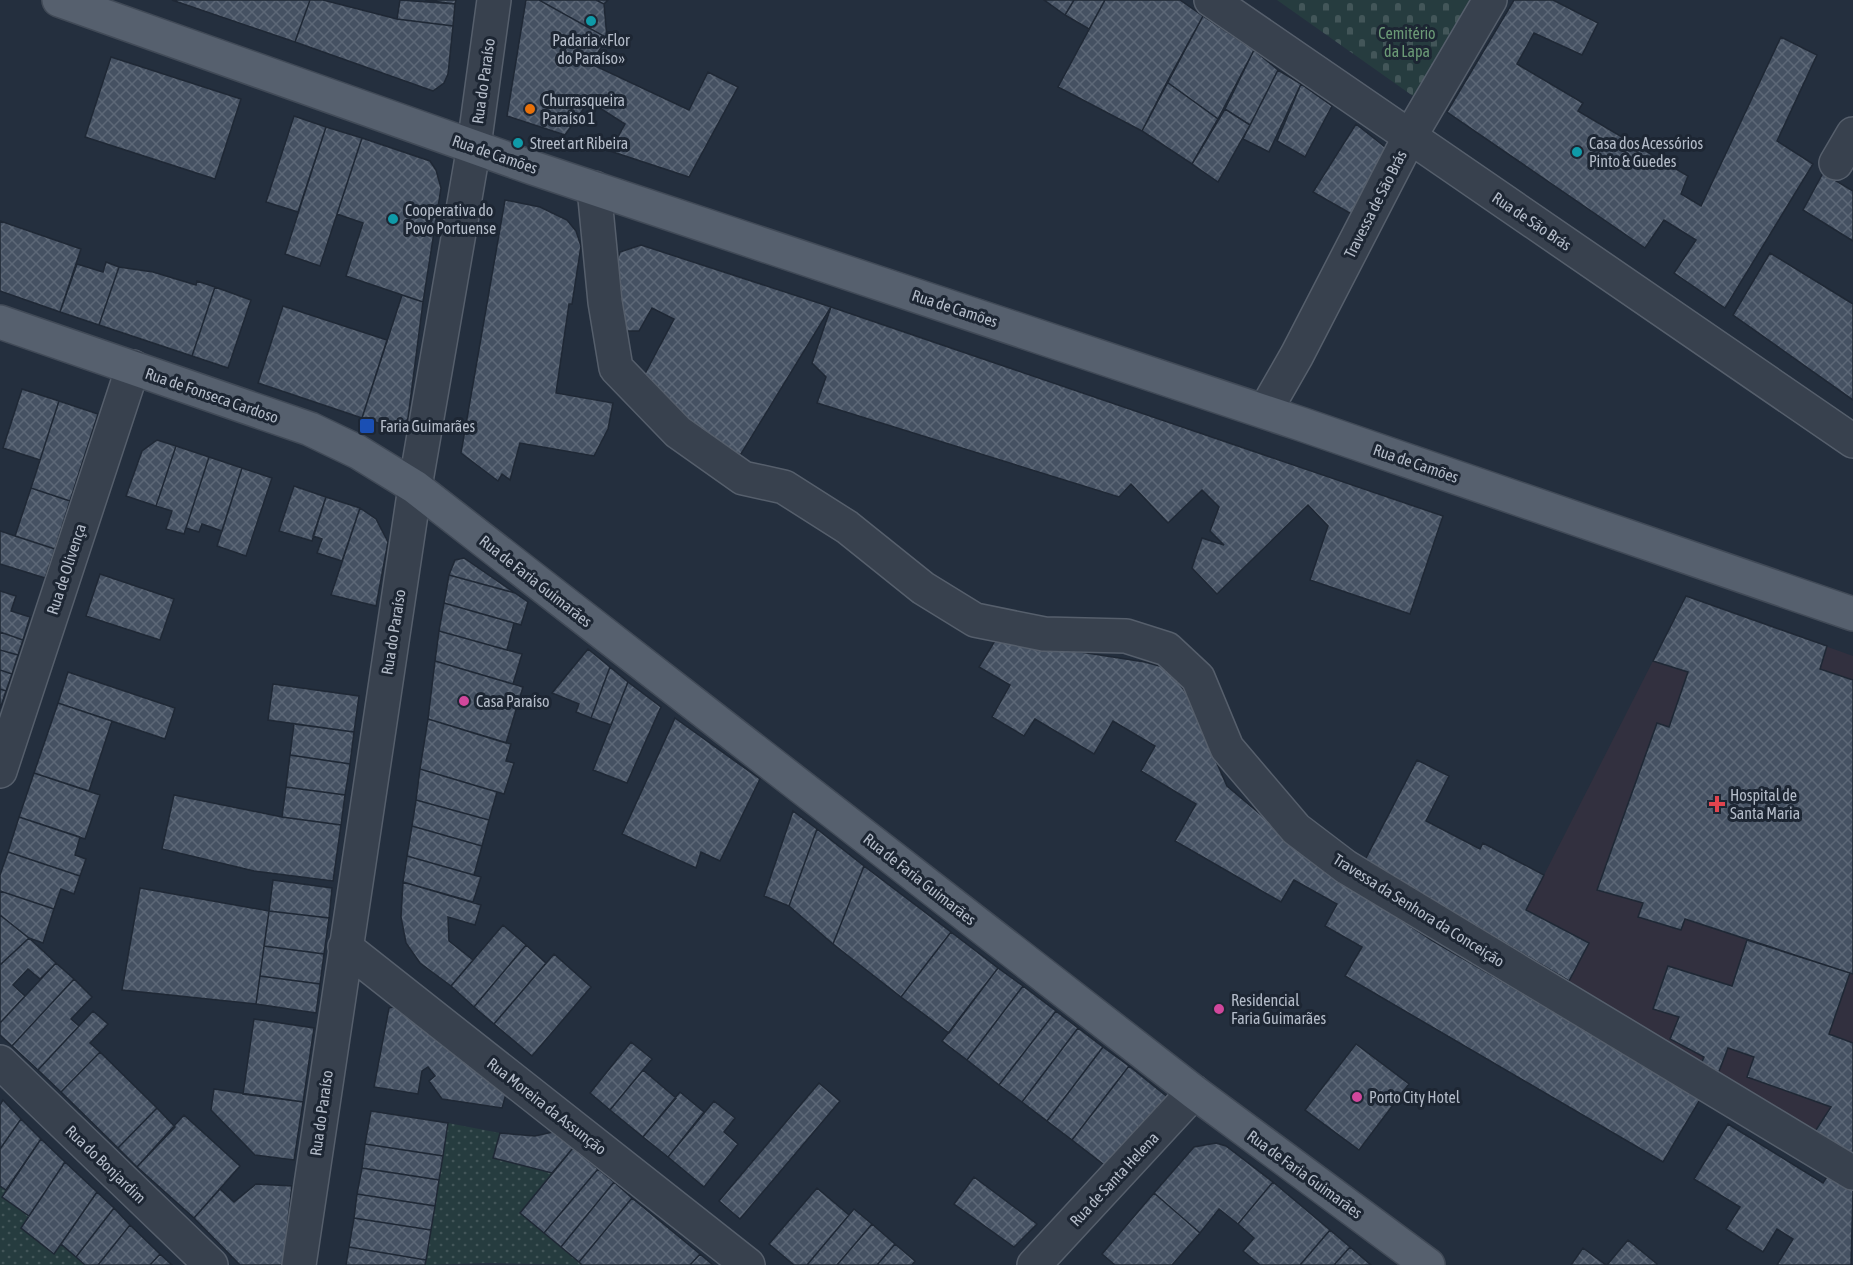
<svg xmlns="http://www.w3.org/2000/svg" width="1853" height="1265" font-family="'Asap Condensed',sans-serif">
<style>
.medical{fill:#32303f}
.cemetery{fill:url(#cemetery-stones)}
.garden{fill:url(#garden-dots)}
.building{fill:url(#building-cross-hatch);stroke:#1f2835;stroke-width:1.5}
.lines{fill:none;stroke-linecap:round;stroke-linejoin:round}
.minor-casing{stroke:#565f6c;stroke-width:36}
.major-casing{stroke:#414a57;stroke-width:36}
.minor{stroke:#38414e;stroke-width:33}
.major{stroke:#56606e;stroke-width:33}
.culture-dot{fill:#0f9aa8;stroke:#1d2633;stroke-width:2}
.food-dot{fill:#e8710a;stroke:#1d2633;stroke-width:2}
.transit-dot{fill:#1a4fb4;stroke:#1d2633;stroke-width:2}
.hotel-dot{fill:#d1479c;stroke:#1d2633;stroke-width:2}
.health-dot{fill:#e0444e;stroke:#1d2633;stroke-width:2}
.labels{text-anchor:middle;dominant-baseline:central;stroke-width:6;stroke-linejoin:round;paint-order:stroke}
.park-label{font-size:16px;fill:#6b9a76;stroke:#1d2633}
.poi-label{font-size:16px;fill:#b4bcc9;stroke:#1d2633;text-anchor:start}
.street-label{font-size:16px;fill:#b4bcc9;stroke:#1d2633}
</style>
<defs>
<pattern id="cemetery-stones" width="16" height="16" patternUnits="userSpaceOnUse" patternTransform="scale(1.5)"><rect width="16" height="16" fill="#263c3f"/><path d="M2 7V4a2 2 0 0 1 4 0v3zM10 15v-3a2 2 0 0 1 4 0v3z" fill="#435659"/></pattern>
<pattern id="garden-dots" width="8" height="8" patternUnits="userSpaceOnUse" patternTransform="scale(1.5)"><rect width="8" height="8" fill="#263c3f"/><path d="M2 2h.1M6 6h.1" fill="none" stroke="#435659" stroke-width="1.8" stroke-linecap="round"/></pattern>
<pattern id="building-cross-hatch" width="8" height="8" patternUnits="userSpaceOnUse" patternTransform="scale(1.5)"><rect width="8" height="8" fill="#455162"/><path d="M0 0l8 8M0 8l8-8" fill="none" stroke="#5d6877"/></pattern>
</defs>
<rect width="100%" height="100%" fill="#242f3e"/>
<path class="medical" d="M1686 596 1853 656V1157L1508 946Z"/>
<path class="cemetery" d="M1277 0H1476L1420 101Z"/>
<path class="garden" d="M448 1123 500 1133 493 1158 552 1173 520 1213 582 1265 488 1263 425 1265Z
M0 1186 6 1190 2 1197 29 1216 21 1228 54 1254 61 1244 85 1265H0Z"/>
<path class="building" d="M172 0H310L295 42Z
M310 0H323L397 19 453 26 448 74 444 83 433 91 295 42Z
M400 0 455 4 453 26 397 19Z
M425 0H456L455 4Z
M526 0H608L604 4 607 38 591 64 689 110 708 72 738 87 689 177 610 151 625 124 589 101 565 135 507 116Z
M539 0H596L604 4 607 38Z
M1044 0H1074L1065 15Z
M1074 0H1105L1089 29 1065 15Z
M1105 0H1180L1203 16 1142 131 1058 87Z
M1514 0H1553L1598 23 1582 55 1534 33 1517 64 1583 103 1578 111 1688 176 1681 194 1701 206 1781 37 1817 55 1777 141 1813 164 1725 308 1674 273 1696 240 1664 220 1645 248 1447 112Z
M1203 16 1254 50 1218 119 1167 82Z
M1254 50 1278 70 1250 125 1225 109Z
M111 57 241 99 215 179 85 137Z
M1278 70 1301 84 1269 152 1243 139Z
M1167 82 1218 119 1192 164 1142 131Z
M1301 84 1332 106 1305 157 1277 141Z
M1225 109 1250 125 1218 182 1192 164Z
M294 116 326 127 298 212 266 202Z
M1356 124 1390 151 1355 216 1313 192Z
M326 127 362 138 320 266 285 254Z
M362 138 430 161 436 170 441 188 423 302 346 276 363 223 337 214Z
M1823 173 1853 191V241L1803 210Z
M505 200 540 207 567 220 576 231 581 246 572 304H569L556 393 613 403 608 429 594 456 520 443 510 480 502 474 498 481 461 453Z
M0 221 81 249 60 312 0 291Z
M641 245 831 307 736 462 639 385 674 319 652 308 639 331H622L614 269 620 252Z
M1770 253 1853 304V400L1733 315Z
M106 262 119 267 99 325 60 312 77 264 103 272Z
M119 267 153 272 196 285 197 281 215 287 192 356 99 325Z
M215 287 251 300 228 368 192 356Z
M402 295 423 302 408 418 402 429H398L362 418Z
M283 306 387 340 362 418 258 383Z
M831 307 1443 516 1410 614 1310 580 1328 526 1308 505 1217 594 1192 568 1202 538 1224 545 1210 531 1219 507 1202 490 1168 523 1131 484 1119 497 817 403 826 377 812 363Z
M22 389 59 401 40 460 3 448Z
M59 401 98 414 70 501 31 488Z
M157 440 176 446 156 506 126 496 142 451Z
M176 446 209 457 184 534 166 529 172 511 156 506Z
M209 457 242 468 222 531 202 524 199 532 186 528Z
M242 468 272 478 246 556 217 546Z
M294 486 326 497 312 541 279 531Z
M31 488 70 501 55 549 15 536Z
M326 497 360 508 342 561 317 553 322 539 313 536Z
M360 508 376 519 388 542 376 606 331 595Z
M0 531 55 549 45 578 0 564Z
M464 558 515 593 449 575 455 560Z
M100 574 174 599 160 640 86 616Z
M449 575 515 593 528 602 521 625 444 603Z
M0 591 16 596 11 611 30 617 23 640 0 632Z
M1686 596 1827 646 1820 669 1853 680V974L1685 919 1681 930 1638 917 1643 903 1597 890 1657 723 1669 727 1688 672 1653 661Z
M444 603 514 623 507 650 439 631Z
M439 631 522 654 513 684 435 661Z
M0 632 23 640 18 655 0 650Z
M996 639 1145 662 1170 669 1186 693 1227 786 1330 873 1433 941 1701 1098 1663 1162 1345 976 1362 947 1325 926 1337 904 1294 880 1281 902 1175 841 1196 804 1141 771 1155 746 1113 721 1094 754 1035 719 1024 736 992 717 1010 685 979 667Z
M588 649 610 667 591 718 576 712 579 704 552 693Z
M0 650 18 655 12 674 0 670Z
M435 661 523 687 506 743 428 719Z
M610 667 628 682 611 725 591 718Z
M0 670 12 674 6 691 0 689Z
M68 672 175 708 165 739 58 703Z
M628 682 661 707 627 783 593 770Z
M273 684 359 696 354 732 268 720Z
M0 689 6 691 0 709Z
M58 703 112 721 89 791 34 773Z
M675 718 760 779 720 861 701 852 696 868 622 834Z
M428 719 511 744 506 761 514 763 504 794 420 769Z
M294 724 354 732 350 764 290 755Z
M290 755 350 764 345 795 286 787Z
M1417 760 1449 776 1426 821 1480 849 1483 843 1544 875 1526 910 1589 943 1569 981 1365 860Z
M420 769 497 792 489 820 416 800Z
M34 773 100 795 85 839 19 817Z
M286 787 345 795 341 825 282 817Z
M174 795 282 817 341 825 333 881 254 871 162 849Z
M416 800 489 820 482 846 412 826Z
M793 811 817 829 789 906 764 896Z
M19 817 80 837 75 855 86 859 80 876 8 852Z
M412 826 482 846 474 875 407 856Z
M817 829 864 866 833 944 789 906Z
M8 852 80 876 74 894 61 889 54 909 0 891V875Z
M407 856 481 877 473 902 403 882Z
M864 866 951 932 901 997 833 944Z
M273 880 332 888 329 918 269 911Z
M403 882 481 905 475 925 448 917 449 941 473 960 451 986 420 963 406 943 401 917Z
M140 888 269 911 256 1004 122 990Z
M0 891 54 909 43 943 29 938 0 915Z
M269 911 329 918 324 954 264 946Z
M0 915 29 938 0 965Z
M503 925 526 945 474 1007 451 986Z
M951 932 998 968 949 1033 901 997Z
M29 938 56 963 40 979 28 969 13 985 25 996 0 1023V965Z
M1747 940 1850 973 1829 1034 1853 1043V1157L1814 1133 1831 1107 1747 1077 1754 1057 1728 1048 1718 1074 1701 1064 1704 1057 1670 1039 1679 1017 1653 1009 1668 966 1732 986Z
M526 945 546 963 494 1024 474 1007Z
M264 946 324 954 320 984 260 976Z
M554 954 591 987 532 1056 494 1024Z
M56 963 74 979 12 1046 0 1035V1023Z
M998 968 1023 986 967 1060 942 1041Z
M260 976 320 984 316 1013 256 1004Z
M74 979 92 997 71 1019 79 1026 38 1070 12 1046Z
M1023 986 1056 1011 999 1085 967 1060Z
M397 1006 506 1094 502 1108 442 1099 429 1081 435 1076 428 1067 422 1071 418 1094 374 1087 389 1008Z
M93 1011 108 1024 90 1043 100 1052 61 1092 38 1070Z
M1056 1011 1078 1028 1022 1102 999 1085Z
M254 1019 314 1028 303 1102 243 1094Z
M1078 1028 1103 1047 1047 1121 1022 1102Z
M631 1042 652 1059 610 1110 590 1093Z
M1356 1044 1409 1084 1359 1150 1305 1110Z
M1103 1047 1129 1066 1072 1140 1047 1121Z
M100 1052 157 1108 118 1148 61 1092Z
M1129 1066 1170 1099 1107 1167 1072 1140Z
M643 1070 676 1098 643 1137 610 1110Z
M819 1083 840 1101 740 1219 719 1201Z
M214 1089 303 1102 294 1160 255 1155 211 1110Z
M680 1092 704 1112 668 1157 643 1137Z
M3 1100 21 1119 0 1149V1105Z
M714 1101 735 1118 724 1132 738 1144 704 1187 668 1157Z
M157 1108 175 1127 137 1167 118 1148Z
M371 1111 448 1123 443 1156 365 1144Z
M184 1115 240 1166 194 1218 137 1167Z
M21 1119 41 1139 6 1190 0 1186V1149Z
M1728 1124 1823 1183 1828 1175 1853 1190 1851 1265H1777L1793 1239 1777 1229 1763 1252 1726 1229 1740 1207 1694 1179Z
M553 1132 573 1148 552 1173 493 1158 500 1133 535 1136Z
M41 1139 65 1162 29 1216 2 1197Z
M1216 1143 1226 1146 1273 1182 1238 1224 1219 1209 1200 1233 1154 1193 1194 1147Z
M365 1144 443 1156 439 1180 362 1168Z
M573 1148 598 1169 544 1233 520 1213Z
M65 1162 97 1192 54 1254 21 1228Z
M362 1168 439 1180 435 1206 357 1194Z
M598 1169 614 1182 561 1247 544 1233Z
M974 1177 1037 1224 1014 1247 954 1204Z
M614 1182 632 1198 579 1262 561 1247Z
M1273 1182 1330 1230 1300 1265H1260L1243 1251 1254 1238 1238 1224Z
M256 1184 292 1186 283 1265H240L194 1218 220 1189 234 1202Z
M817 1188 849 1215 807 1265H794L769 1244Z
M97 1192 114 1208 76 1257 61 1244Z
M1154 1193 1200 1233 1172 1265H1115L1102 1254Z
M357 1194 435 1206 431 1230 354 1218Z
M632 1198 700 1254 690 1265H582L579 1262Z
M114 1208 130 1225 98 1265H85L76 1257Z
M854 1209 872 1224 837 1265H807Z
M354 1218 431 1230 426 1260 349 1247Z
M872 1224 895 1244 877 1265H837Z
M130 1225 160 1254 150 1265H98Z
M1330 1230 1350 1247 1334 1265H1300Z
M1628 1240 1657 1264V1265H1607Z
M895 1244 915 1261 912 1265H877Z
M349 1247 426 1260 425 1265H346Z
M1350 1247 1371 1265H1334Z
M1583 1248 1606 1265H1571Z
M160 1254 172 1265H150Z
M700 1254 713 1265H690Z"/>
<g class="lines">
<defs>
<path id="minor" d="M1211 0 1853 441
M1836 163 1853 134
M594 188 605 302 616 368 678 432 743 478 784 487 847 527 923 588 975 620 1044 634 1126 636 1167 649 1198 678 1227 748 1296 829 1346 867 1853 1173
M1265 411 1297 355 1409 138 1490 0
M0 771 133 367
M345 947 748 1265
M0 1062 211 1265
M299 1265 415 487 474 146 494 0
M1034 1265 1194 1092"/>
<path id="major" d="M59 0 533 168 1301 424 1853 614
M0 322 310 429 358 452 415 487 1194 1092 1428 1265"/>
</defs>
<use href="#minor" class="minor-casing"/>
<use href="#major" class="major-casing"/>
<use href="#minor" class="minor"/>
<use href="#major" class="major"/>
</g>
<g class="culture-dot">
<circle cx="591" cy="21" r="6"/>
<circle cx="518" cy="143" r="6"/>
<circle cx="1577" cy="152" r="6"/>
<circle cx="393" cy="219" r="6"/>
</g>
<circle class="food-dot" cx="530" cy="109" r="6"/>
<rect class="transit-dot" x="359" y="418" width="16" height="16" rx="3"/>
<g class="hotel-dot">
<circle cx="464" cy="701" r="6"/>
<circle cx="1219" cy="1009" r="6"/>
<circle cx="1357" cy="1097" r="6"/>
</g>
<path class="health-dot" d="M1714 795h6v6h6v6h-6v6h-6v-6h-6v-6h6z"/>
<g class="labels">
<g class="park-label">
<text x="1407" y="33">Cemitério<tspan x="1407" dy="18">da Lapa</tspan></text>
</g>
<g class="poi-label">
<text x="591" y="40" text-anchor="middle">Padaria «Flor<tspan x="591" dy="18">do Paraíso»</tspan></text>
<text x="542" y="100">Churrasqueira<tspan x="542" dy="18">Paraíso 1</tspan></text>
<text x="530" y="143">Street art Ribeira</text>
<text x="1589" y="143">Casa dos Acessórios<tspan x="1589" dy="18">Pinto &amp; Guedes</tspan></text>
<text x="405" y="210">Cooperativa do<tspan x="405" dy="18">Povo Portuense</tspan></text>
<text x="380" y="426">Faria Guimarães</text>
<text x="476" y="701">Casa Paraíso</text>
<text x="1730" y="795">Hospital de<tspan x="1730" dy="18">Santa Maria</tspan></text>
<text x="1231" y="1000">Residencial<tspan x="1231" dy="18">Faria Guimarães</tspan></text>
<text x="1369" y="1097">Porto City Hotel</text>
</g>
<g class="street-label">
<text transform="translate(483 81) rotate(-82)">Rua do Paraíso</text>
<text transform="translate(495 154) rotate(19)">Rua de Camões</text>
<text transform="translate(1375 204) rotate(-63)">Travessa de São Brás</text>
<text transform="translate(1532 221) rotate(34)">Rua de São Brás</text>
<text transform="translate(955 308) rotate(18)">Rua de Camões</text>
<text transform="translate(212 395) rotate(19)">Rua de Fonseca Cardoso</text>
<text transform="translate(1416 463) rotate(19)">Rua de Camões</text>
<text transform="translate(66 569) rotate(-72)">Rua de Olivença</text>
<text transform="translate(536 581) rotate(38)">Rua de Faria Guimarães</text>
<text transform="translate(393 632) rotate(-81)">Rua do Paraíso</text>
<text transform="translate(920 879) rotate(38)">Rua de Faria Guimarães</text>
<text transform="translate(1419 910) rotate(32)">Travessa da Senhora da Conceição</text>
<text transform="translate(547 1106) rotate(38)">Rua Moreira da Assunção</text>
<text transform="translate(321 1113) rotate(-82)">Rua do Paraíso</text>
<text transform="translate(106 1164) rotate(44)">Rua do Bonjardim</text>
<text transform="translate(1305 1174) rotate(36)">Rua de Faria Guimarães</text>
<text transform="translate(1114 1179) rotate(-47)">Rua de Santa Helena</text>
</g>
</g>
</svg>
